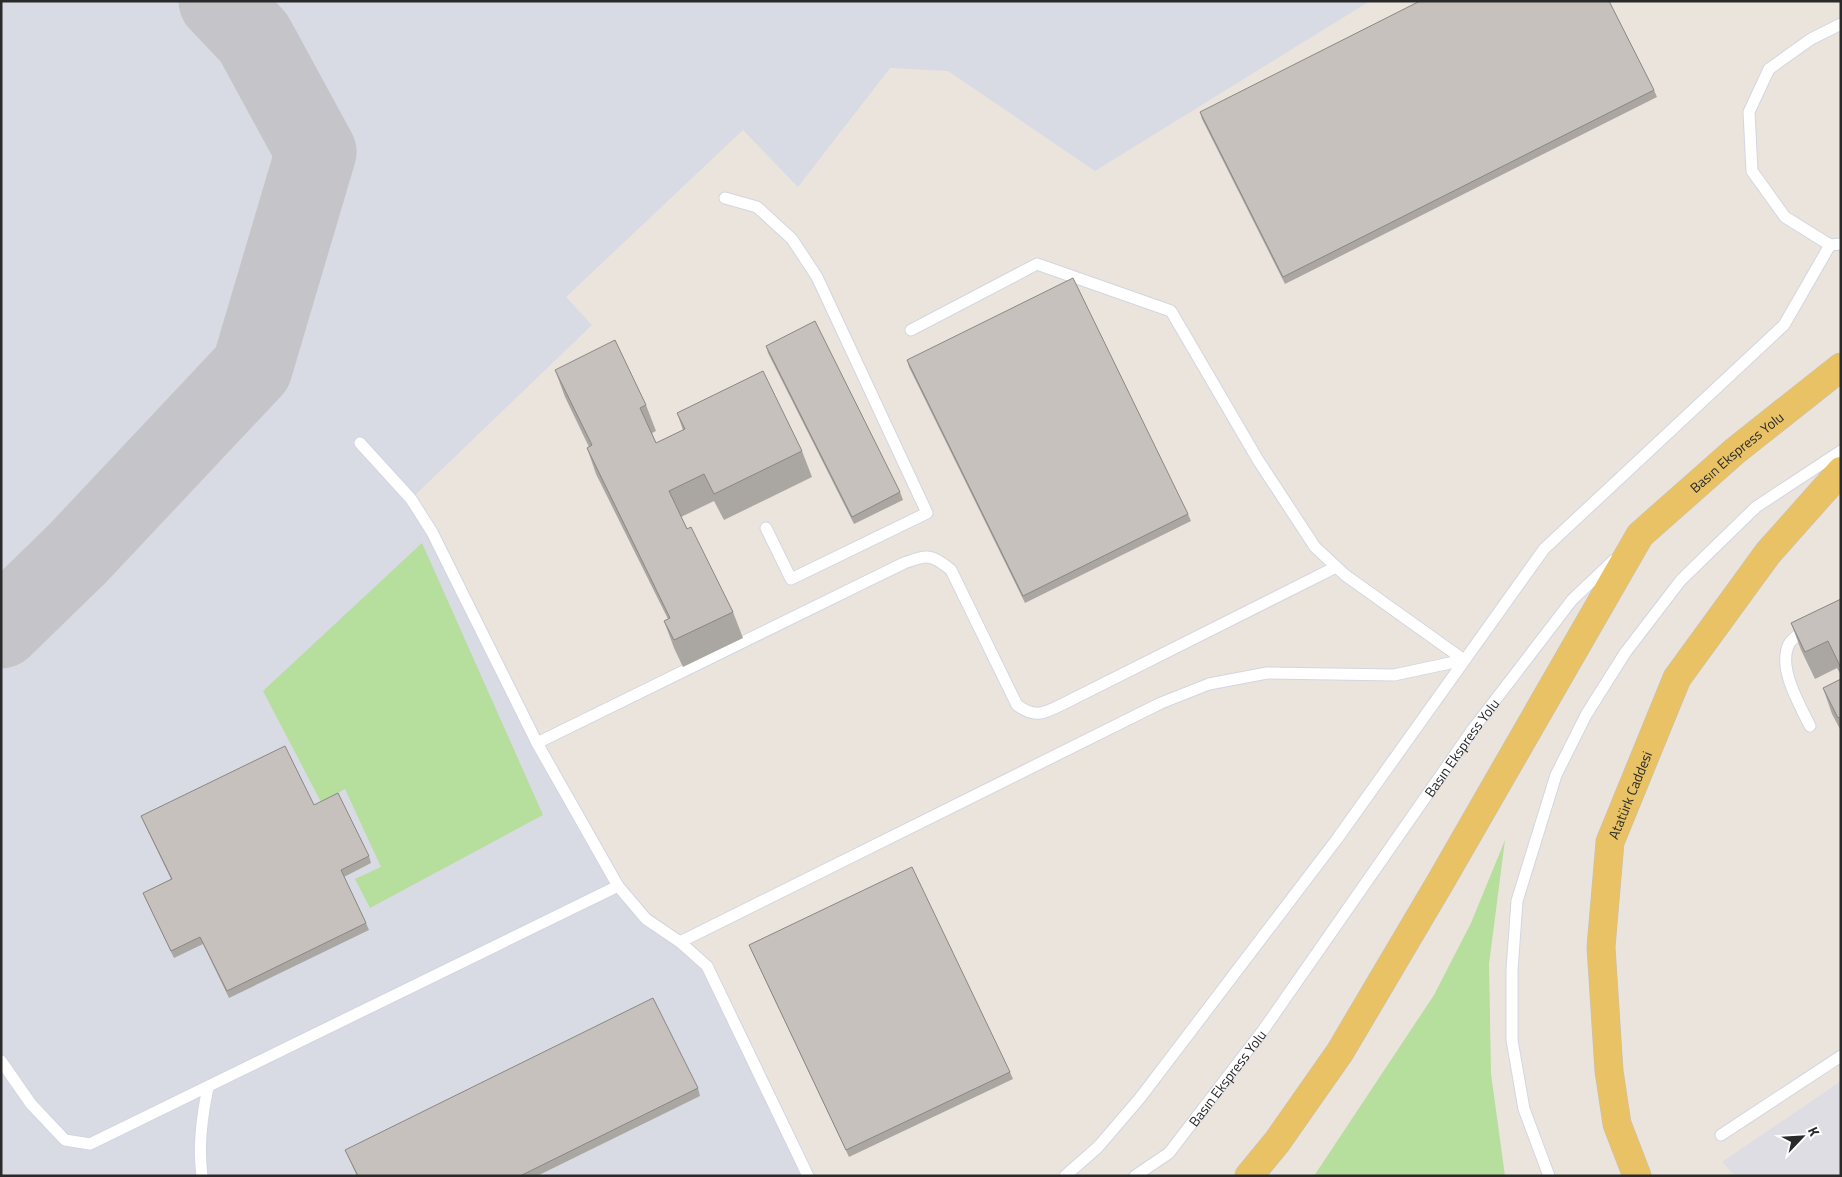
<svg xmlns="http://www.w3.org/2000/svg" width="1842" height="1177" font-family="'Titillium Web',sans-serif">
<style>
.industrial{fill:#dedde4}
.airport{fill:#d8dae4}
.green{fill:#b6de9c}
.lines{fill:none;stroke-linecap:round;stroke-linejoin:round}
.taxiway{stroke:#c5c4c8;stroke-width:81}
.service-casing{stroke:#d2d6e2;stroke-width:13}
.primary-casing{stroke:#c3c3c3;stroke-width:29}
.service{stroke:#fff;stroke-width:11}
.primary{stroke:#e8c264;stroke-width:28}
.wall{fill:#aaa6a2}
.building{fill:#c6c1bc;stroke:#8b8784}
.labels{text-anchor:middle;dominant-baseline:central;stroke-width:4;stroke-linejoin:round;paint-order:stroke}
.street-label{font-size:14px;fill:#2a2a2a;stroke:#fff}
</style>
<rect width="100%" height="100%" fill="#ebe4dc"/>
<path class="industrial" d="M1841 1081V1176H1735L1722 1162Z"/>
<path class="airport" d="M1 1H1370L1095 171 948 71 890 68 798 187 743 130 566 297 592 325 411 499 577 815 646 919 707 966 808 1176H1Z"/>
<path class="green" d="M422 543 543 815 370 908 355 879 381 867 345 789 321 802 263 691Z
M1505 840 1489 964 1491 1074 1505 1176H1314L1434 995 1471 923Z"/>
<g class="lines">
<path class="taxiway" d="M1 628 78 553 252 368 316 152 254 38 219 1"/>
<defs>
<g id="service">
<path d="M1841 24 1811 39 1769 69 1749 112 1752 171 1785 217 1830 245 1841 244"/>
<path d="M725 198 757 207 792 239 817 277 927 513 791 579 766 528"/>
<path d="M911 330 1037 264 1171 311 1258 460 1315 547 1345 575 1464 660"/>
<path d="M360 443 411 499 432 532 537 743 618 886 646 919 680 942 707 966 808 1176"/>
<path d="M1807 628C1802 632 1792 638 1789 644 1777 668 1800 705 1810 726"/>
<path d="M537 743 904 563C927 555 931 553 951 570L1017 705C1036 719 1044 713 1063 704L1336 567"/>
<path d="M680 942 1161 703 1209 684 1267 673 1394 675 1464 660"/>
<path d="M1 1061 31 1104 65 1140 90 1144 618 886"/>
<path d="M1721 1135 1841 1056"/>
<path d="M202 1176C198 1146 202 1117 208 1087"/>
<path d="M1065 1176 1098 1147 1140 1098 1337 839 1544 549 1784 325 1830 245"/>
<path id="s1" d="M1135 1176 1169 1153 1264 1029 1473 729 1572 600 1614 560"/>
<path d="M1549 1176 1524 1109 1512 1040V970L1517 901 1556 775 1586 715 1625 653 1681 580 1756 507 1841 451"/>
</g>
<g id="primary">
<path id="s2" d="M1249 1176 1277 1142 1340 1052 1441 881 1640 535 1735 451 1841 367"/>
<path id="s3" d="M1637 1176 1617 1124 1609 1071 1601 947 1610 842 1677 678 1768 553 1841 471"/>
</g>
</defs>
<use href="#service" class="service-casing"/>
<use href="#primary" class="primary-casing"/>
<use href="#service" class="service"/>
<use href="#primary" class="primary"/>
</g>
<path class="wall" d="M1654 90 1657 97 1285 284 1202 119 1200 112Z
M766 346 900 492 903 500 854 524 768 353Z
M907 360 1188 514 1191 521 1025 603 909 367Z
M555 370 646 405 656 431 652 433 656 443 683 430 677 413 802 451 812 477 724 520 714 501 681 517 733 612 743 638 683 667 674 648 664 621 668 619 596 474 587 448 589 447 565 397Z
M1841 599V675L1837 668 1815 679 1801 650 1791 623Z
M1841 679V731L1832 714 1823 688Z
M314 805 369 856 371 863 344 877 366 923 369 930 229 998 203 944 174 958 146 900 143 893 171 879 144 823 141 816Z
M749 945 1010 1072 1013 1079 849 1157 752 952Z
M698 1088 700 1096 537 1176H357L345 1150Z"/>
<path class="building" d="M1420 1H1609L1654 90 1283 277 1200 112Z
M1073 278 1188 514 1023 596 907 360Z
M815 321 900 492 852 517 766 346Z
M615 340 646 405 640 408 656 443 685 429 677 413 763 371 802 451 714 494 704 474 669 491 687 529 691 527 733 612 674 640 664 621 670 618 587 448 592 445 555 370Z
M1841 599V668L1828 641 1805 652 1791 623Z
M1841 679V717L1838 718 1823 688Z
M285 746 314 805 338 793 369 856 341 870 366 923 227 991 200 937 171 951 143 893 172 879 141 816Z
M912 867 1010 1072 846 1150 749 945Z
M653 998 698 1088 520 1176H358L345 1150Z"/>
<g class="labels">
<g class="street-label">
<text stroke="none"><textPath href="#s2" startOffset="879">Basın Ekspress Yolu</textPath></text>
<text stroke="none"><textPath href="#s1" startOffset="541">Basın Ekspress Yolu</textPath></text>
<text stroke="none"><textPath href="#s3" startOffset="390">Atatürk Caddesi</textPath></text>
<text stroke="none"><textPath href="#s1" startOffset="136">Basın Ekspress Yolu</textPath></text>
</g>
</g>
<rect width="1842" height="1177" fill="none" stroke="#2a2a2a" stroke-width="5"/>
<g transform="translate(1802 1137) rotate(65)" stroke="#ffffff" stroke-width="4" paint-order="stroke">
<path d="M0-4L9 19L0 12L-9 19Z" fill="#2a2a2a"/>
<text y="-8" font-size="14" font-weight="bold" text-anchor="middle" fill="#2a2a2a">K</text>
</g>
</svg>
